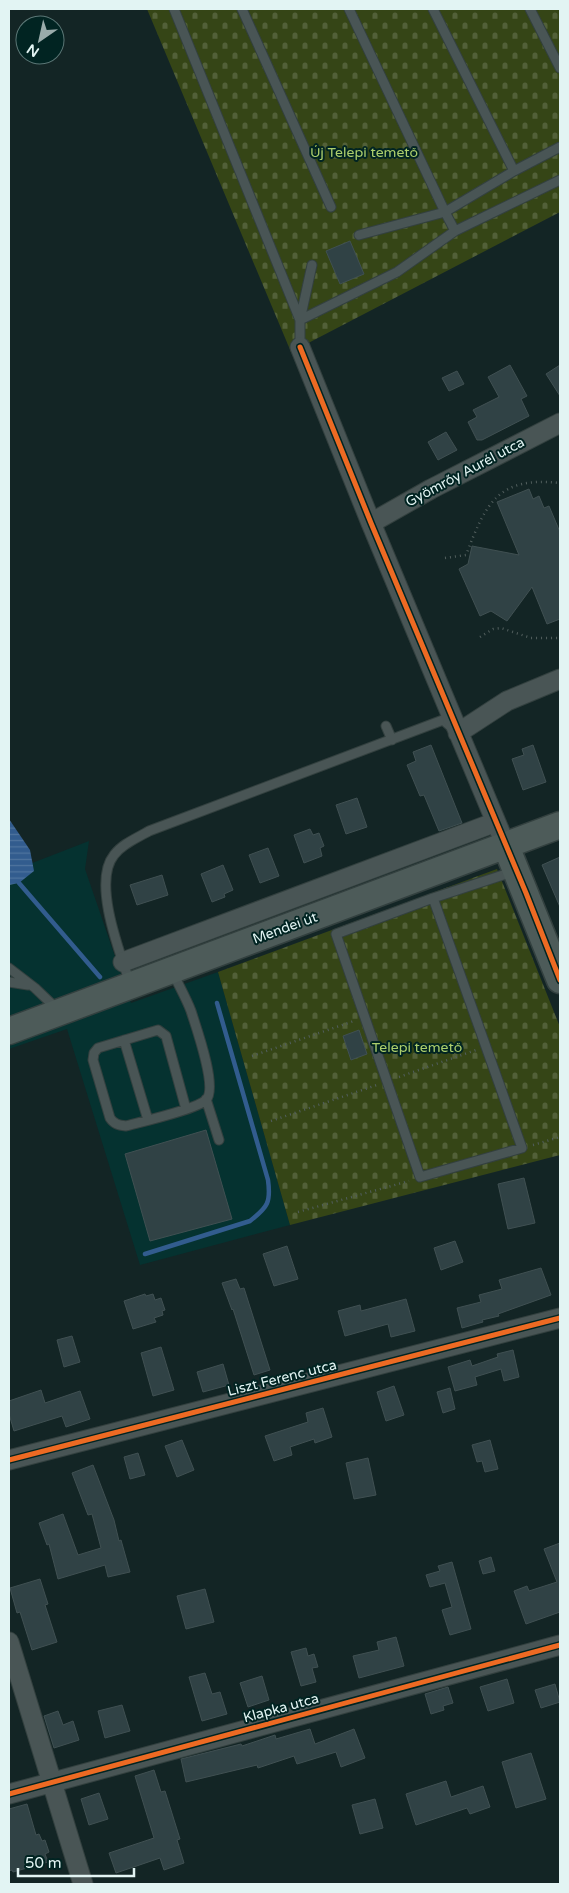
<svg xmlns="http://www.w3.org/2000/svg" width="569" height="1893" font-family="'Varela Round',sans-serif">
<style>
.built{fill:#053230}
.cemetery{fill:url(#cemetery-stones)}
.water{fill:url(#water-rules)}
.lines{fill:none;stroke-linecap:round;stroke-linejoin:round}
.stream{stroke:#325c8e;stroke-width:4.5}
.building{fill:#304245;stroke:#405052}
.lane-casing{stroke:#33403f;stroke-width:11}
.street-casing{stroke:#33403f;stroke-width:21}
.secondary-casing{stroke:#33403f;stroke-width:29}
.path{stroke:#525f5e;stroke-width:2.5;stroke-dasharray:1 4;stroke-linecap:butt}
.lane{stroke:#495555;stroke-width:9}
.street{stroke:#495555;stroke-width:19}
.secondary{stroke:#4d5b59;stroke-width:26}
.cycleway-casing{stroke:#012422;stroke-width:8}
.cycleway{stroke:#ed6a23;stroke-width:5}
.labels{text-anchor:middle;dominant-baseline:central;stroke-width:4;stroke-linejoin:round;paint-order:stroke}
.park-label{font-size:14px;fill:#adcf6c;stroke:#012422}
.street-label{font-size:14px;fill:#e2f4f3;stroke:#012422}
</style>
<defs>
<pattern id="cemetery-stones" width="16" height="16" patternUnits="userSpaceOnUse" patternTransform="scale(1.25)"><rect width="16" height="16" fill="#354516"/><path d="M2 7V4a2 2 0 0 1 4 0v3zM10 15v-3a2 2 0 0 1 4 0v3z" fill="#526038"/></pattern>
<pattern id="water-rules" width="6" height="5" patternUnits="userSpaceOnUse" patternTransform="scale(1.25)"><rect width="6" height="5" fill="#325c8e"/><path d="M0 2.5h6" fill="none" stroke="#4f749e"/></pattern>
</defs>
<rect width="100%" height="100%" fill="#132525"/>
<path class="built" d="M89 841 85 869 131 1003 218 972 290 1225 140 1265 67 1029 9 1049V872Z"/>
<path class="cemetery" d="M147 9H560V212L291 352Z
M497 869 560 1027V1155L290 1225 218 972Z"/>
<path class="water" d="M9 819 30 850 34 871 19 883 9 885Z"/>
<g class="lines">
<path class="stream" d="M19 883 100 977
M145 1254 250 1221C268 1207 271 1202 268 1180L217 1003"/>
</g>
<path class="building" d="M350 241 364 274 340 284 326 251Z
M510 365 527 396 521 399 529 416 482 440H477L468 422 477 417 473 410 499 397 488 377Z
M560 365V396L546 374Z
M457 371 464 384 449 391 442 378Z
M446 432 457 450 438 460 428 442Z
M529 489 533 499 539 496 544 508 549 506 560 532V619L547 624 532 587 507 621 491 611 480 616 459 569 468 564 472 546 519 555 497 502Z
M431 745 462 823 439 831 424 795 420 796 407 765 416 761 413 752Z
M533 745 546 782 523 790 512 759 524 755 522 749Z
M357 798 367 827 346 834 336 805Z
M310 829 313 835 319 833 324 846 320 848 322 856 304 863 294 835Z
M268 848 279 876 260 883 249 855Z
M560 857V907L542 865Z
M223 865 233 890 224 894 225 897 212 902 201 874Z
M162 875 168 895 137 905 130 885Z
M359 1030 367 1054 351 1060 343 1036Z
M206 1130 232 1219 150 1241 125 1154Z
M524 1178 535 1223 508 1229 498 1184Z
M455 1241 463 1262 441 1270 434 1248Z
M287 1246 298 1279 274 1286 263 1254Z
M541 1268 551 1295 498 1314 499 1316 482 1320 483 1322 462 1328 457 1308 481 1302 479 1295 502 1289 499 1280Z
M236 1279 240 1289 244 1288 270 1370 254 1375 233 1309 232 1310 222 1283Z
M145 1294 146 1296 153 1294 155 1300 161 1298 165 1310 162 1311 163 1315 154 1318 156 1322 133 1329 124 1301Z
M406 1299 415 1331 391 1337 388 1324 345 1336 338 1311 360 1305 361 1311Z
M72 1336 80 1362 64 1367 57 1340Z
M161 1347 174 1390 153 1396 141 1353Z
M513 1350 519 1377 504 1381 501 1369 475 1377 477 1385 455 1391 448 1367 470 1360 472 1366 498 1357 497 1354Z
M223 1364 229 1385 203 1392 197 1372Z
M394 1386 404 1415 386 1421 377 1392Z
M450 1388 455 1409 443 1413 437 1392Z
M41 1390 45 1403 80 1391 90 1419 66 1427 62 1416 14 1431 9 1414V1401Z
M323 1408 332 1437 315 1443 314 1439 290 1447 292 1455 274 1461 265 1436 308 1422 306 1413Z
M182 1440 194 1470 177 1477 165 1446Z
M490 1440 498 1469 485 1472 482 1461 477 1462 472 1445Z
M138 1453 145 1475 130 1479 124 1457Z
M368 1458 376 1495 354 1499 346 1463Z
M93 1465 114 1520 119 1541 121 1540 130 1572 108 1577 105 1565 58 1579 49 1544 47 1545 39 1523 63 1514 78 1555 101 1548 92 1514 88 1515 72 1473Z
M560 1543V1612L526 1624 514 1591 527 1586 529 1591 557 1582 544 1549Z
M491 1557 495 1571 483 1574 479 1561Z
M452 1562 471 1629 450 1635 442 1610 452 1607 445 1583 430 1587 426 1575 440 1571 438 1566Z
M40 1579 48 1604 45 1605 57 1642 32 1650 20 1612 17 1613 10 1588Z
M205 1589 214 1622 186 1629 177 1596Z
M396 1637 404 1666 359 1678 353 1656 379 1650 377 1642Z
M306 1648 308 1656 314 1654 318 1667 312 1668 316 1682 301 1686 291 1652Z
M205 1673 212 1694 220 1692 227 1714 202 1721 189 1677Z
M262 1676 269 1700 248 1707 240 1683Z
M507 1679 514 1703 488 1711 480 1687Z
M555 1684 560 1702 541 1708 535 1690Z
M448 1687 453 1703 443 1706 444 1710 431 1714 425 1694Z
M122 1705 130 1731 105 1738 98 1711Z
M58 1711 63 1725 73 1721 79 1740 54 1748 44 1716Z
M310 1729 315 1744 354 1729 365 1758 341 1767 336 1752 297 1764 294 1756 258 1768 257 1765 186 1782 181 1759 241 1744 242 1746 275 1735 276 1739Z
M531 1753 546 1799 516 1808 502 1762Z
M154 1770 161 1792 165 1791 180 1839 177 1840 184 1863 164 1870 160 1858 116 1873 109 1853 154 1838 135 1776Z
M446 1781 451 1797 483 1786 490 1807 470 1814 467 1808 416 1825 406 1794Z
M99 1793 108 1819 89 1825 81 1799Z
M375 1799 383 1828 360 1834 352 1805Z
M27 1804 36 1835 39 1834 42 1841 45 1840 49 1852 45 1854 48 1862 13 1872 12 1870 9 1871V1809Z"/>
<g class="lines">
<defs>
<path id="lane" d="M174 9 300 320V347
M242 9 331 207
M349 9 445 212 514 171
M433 9 514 171 560 147
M530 9 560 68
M359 235 445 212 455 231 560 180
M300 320 397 272 455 231
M300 320 312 265
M386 726 392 740
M433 898 522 1148 420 1177 336 934 433 898 515 871
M9 968 35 988 58 1010
M173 973C179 986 186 998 191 1011 196 1027 218 1088 206 1100 197 1109 141 1122 126 1126 118 1125 114 1124 110 1118L93 1060 94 1053 98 1048 158 1030 166 1036 186 1109
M9 982 28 985
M130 983C120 953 92 882 114 855 122 844 137 838 149 831L443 720 452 728
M124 1040 148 1120
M206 1099 219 1140"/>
<path id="street" d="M300 347 371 523 506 846
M371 523 431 489 560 423
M458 733 507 701 560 679
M123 962 496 822
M9 1460 560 1318
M9 1642 83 1884
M9 1794 560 1645"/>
<path id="secondary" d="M506 846 560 980
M9 1031 560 825"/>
</defs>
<use href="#lane" class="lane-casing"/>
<use href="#street" class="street-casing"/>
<use href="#secondary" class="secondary-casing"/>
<path class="path" d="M445 558 466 555C486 503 498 476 560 483
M480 637 493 629 501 628 531 638H560
M252 1056 354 1021
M399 1077 476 1050
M271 1121 377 1085
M533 1145 560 1137
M298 1212 409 1181"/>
<use href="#lane" class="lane"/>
<use href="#street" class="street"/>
<use href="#secondary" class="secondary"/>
<defs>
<path id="cycleway" d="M300 347 371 523 526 893 560 980
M9 1460 560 1318
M9 1794 560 1645"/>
</defs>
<use href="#cycleway" class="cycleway-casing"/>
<use href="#cycleway" class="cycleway"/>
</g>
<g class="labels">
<g class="park-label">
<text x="364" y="152">Új Telepi temető</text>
<text x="417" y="1047">Telepi temető</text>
</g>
<g class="street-label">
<text transform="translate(465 472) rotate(-28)">Gyömrőy Aurél utca</text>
<text transform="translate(285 928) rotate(-20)">Mendei út</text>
<text transform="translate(282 1378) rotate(-14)">Liszt Ferenc utca</text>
<text transform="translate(281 1708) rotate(-15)">Klapka utca</text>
</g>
</g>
<rect width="569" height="1893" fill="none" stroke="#e2f4f3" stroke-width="20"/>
<g transform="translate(40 40) rotate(214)"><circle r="24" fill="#012422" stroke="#5b7776"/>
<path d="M0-4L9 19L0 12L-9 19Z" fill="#9aacab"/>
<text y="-8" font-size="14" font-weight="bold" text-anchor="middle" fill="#e2f4f3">N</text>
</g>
<path d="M18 1868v8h116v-8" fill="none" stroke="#e2f4f3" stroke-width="2.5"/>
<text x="25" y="1868" font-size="15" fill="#e2f4f3" stroke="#012422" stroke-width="4" paint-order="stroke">50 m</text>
</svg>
